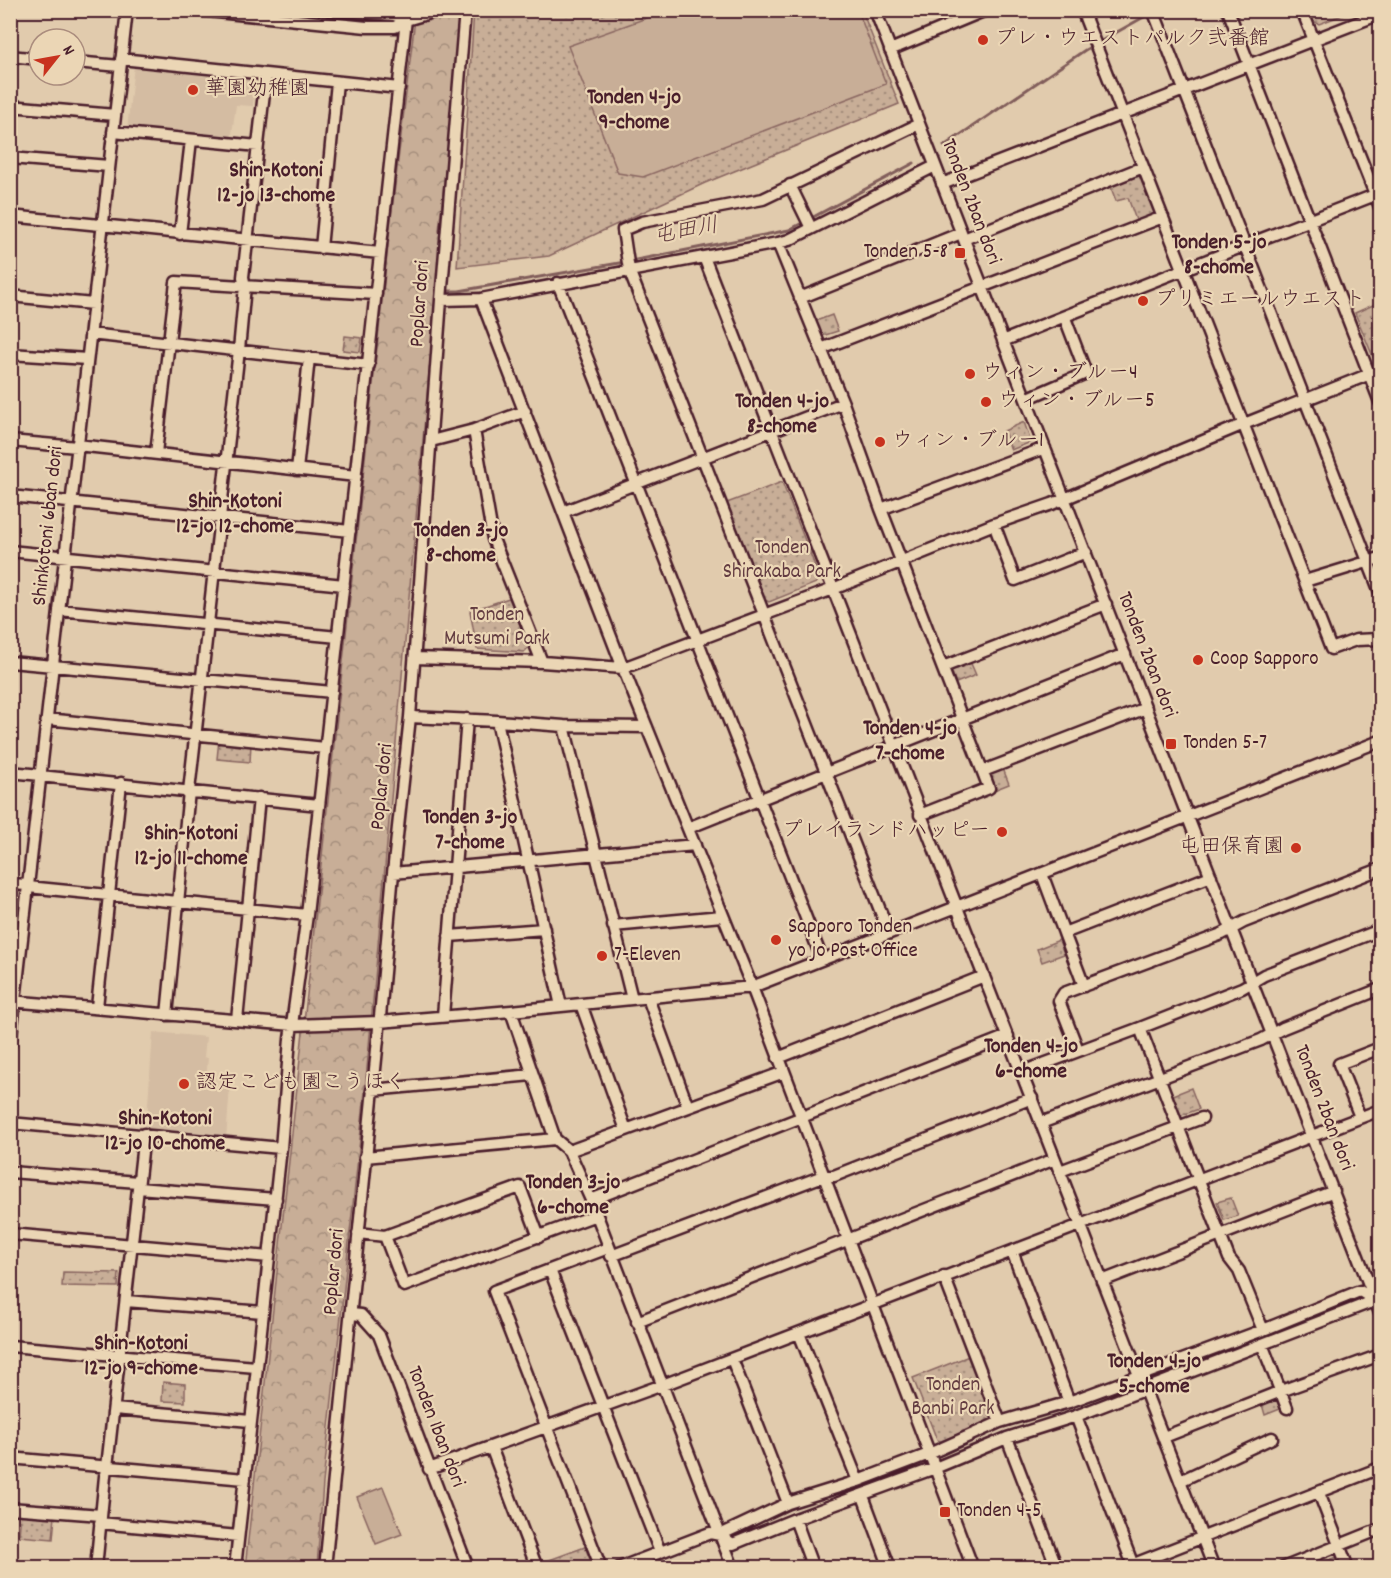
<svg xmlns="http://www.w3.org/2000/svg" width="1391" height="1578" font-family="Dekko,'Klee One',sans-serif">
<style>
.built{fill:#d4bca2}
.forest{fill:url(#forest-crowns);stroke:#896661;stroke-width:1.5}
.park{fill:url(#park-dots);stroke:#896661;stroke-width:1.5}
.pitch{fill:#c8ae97;stroke:#896661;stroke-width:1.5}
.lines{fill:none;stroke-linecap:round;stroke-linejoin:round}
.stream{stroke:#815d5a;stroke-width:3}
.minor-casing{stroke:#4a1f2b;stroke-width:15}
.minor{stroke:#ebd6b5;stroke-width:10}
.poi-dot{fill:#c8321e;stroke:#ebd6b5;stroke-width:2}
.labels{text-anchor:middle;dominant-baseline:central;stroke-width:4.5;stroke-linejoin:round;paint-order:stroke}
.poi-label{font-size:21px;fill:#4a1f2b;stroke:#ebd6b5;text-anchor:start}
.street-label{font-size:21px;fill:#4a1f2b;stroke:#ebd6b5}
.park-label{font-size:21px;fill:#633c41;stroke:#ebd6b5}
.neighbourhood-label{font-size:22px;font-weight:bold;fill:#4a1f2b;stroke:#ebd6b5}
.water-label{font-size:22px;font-style:italic;fill:#61393e;stroke:#ebd6b5}
</style>
<defs>
<pattern id="forest-crowns" width="20" height="18" patternUnits="userSpaceOnUse" patternTransform="scale(1.5)"><rect width="20" height="18" fill="#c8ae97"/><path d="M2 6a3 3 0 1 1 6 0M12 15a3 3 0 1 1 6 0" fill="none" stroke="#a48d7b"/></pattern>
<pattern id="park-dots" width="8" height="8" patternUnits="userSpaceOnUse" patternTransform="scale(1.5)"><rect width="8" height="8" fill="#c8ae97"/><path d="M2 2h.1M6 6h.1" fill="none" stroke="#a48d7b" stroke-width="1.8" stroke-linecap="round"/></pattern>
</defs>
<rect width="100%" height="100%" fill="#e1cbad"/>
<filter id="ink" filterUnits="userSpaceOnUse"><feTurbulence type="fractalNoise" baseFrequency=".0167" numOctaves="2"/><feDisplacementMap in="SourceGraphic" scale="12" xChannelSelector="R" yChannelSelector="G"/><feConvolveMatrix kernelMatrix="1 2 1 2 8 2 1 2 1" color-interpolation-filters="sRGB"/></filter>
<g filter="url(#ink)">
<path class="built" d="M134 65 255 76 253 106 236 105 231 140 127 130Z
M153 1032 206 1037 204 1057 208 1058 206 1079 209 1083 230 1086 226 1140 146 1133Z"/>
<path class="forest" d="M416 11H462L439 231 441 238 364 1102 323 1483 317 1567 245 1568 390 227Z"/>
<path class="park" d="M474 11H862L899 104 705 183 549 256 457 267Z
M1310 11H1353L1319 24 1313 21Z
M1145 173 1160 215 1137 223 1128 198 1116 201 1110 185Z
M1380 302V362L1373 357 1355 313Z
M832 315 838 331 822 336 816 321Z
M345 336 362 338 360 352 343 350Z
M1024 422 1031 442 1011 450 1004 431Z
M782 482 819 576 816 583 769 602 765 600 727 503Z
M509 598 529 647 524 652 477 649 470 611Z
M969 659 976 675 956 683 950 667Z
M219 739 251 743 250 762 217 759Z
M1002 766 1009 784 994 790 987 772Z
M1059 940 1064 954 1042 962 1037 949Z
M1191 1088 1199 1109 1179 1116 1171 1096Z
M1231 1198 1238 1216 1224 1220 1217 1202Z
M63 1272 119 1273 118 1287 62 1286Z
M969 1356 993 1418 991 1422 941 1441 937 1440 913 1378Z
M163 1382 185 1384V1402L162 1401Z
M1275 1396 1280 1409 1265 1415 1261 1401Z
M21 1512 55 1516 53 1539 19 1536Z
M585 1547 593 1567H546L544 1562Z
M1337 1557 1341 1567H1311Z"/>
<path class="pitch" d="M666 11H858L886 84 643 177 618 173 568 46Z
M383 1487 402 1534 376 1544 357 1497Z"/>
<g class="lines">
<path class="stream" d="M944 146 1085 50 1151 13
M631 261 789 230 914 163
M449 291H459L625 262"/>
<defs>
<path id="minor" d="M197 10 367 27H395L406 20 440 10
M331 10 394 15 406 20
M875 10 1380 1313
M1082 10 1331 649 1356 640 1380 639
M1153 10 1380 592
M1228 10 1380 402
M1302 10 1380 207
M890 50 986 10
M10 56 39 59
M121 59 399 88
M75 62 120 66
M10 106 115 115
M113 132 258 146
M10 158 109 166
M942 184 1380 14
M790 185 811 228
M10 216 380 253
M180 234 191 140
M964 239 1143 167
M778 243 843 403 881 509 989 788 920 815
M321 248 337 82
M704 257 1214 1568
M558 283 822 959
M10 296 93 304
M800 298 961 233
M481 299 623 668 752 987 973 1568
M441 300 481 299 778 243 789 240 935 166
M90 334 369 365
M1003 341C1128 290 1255 242 1380 193
M821 349 1163 217
M10 354 87 359
M1026 399 1086 373 1065 318
M474 430 493 539 542 662
M10 441 77 447
M431 441 474 430 525 411
M77 445 356 476
M156 453 176 282 376 294
M297 470 309 358
M10 496 350 531
M881 509 1045 448
M563 512 843 403
M994 524 1015 580 1086 552
M10 551 344 585
M1305 581 1380 558
M59 610 338 637
M415 658 542 662 623 668 833 589 994 524 1052 504 1244 424 1380 370
M10 662 332 692
M943 667 1106 604
M410 717 497 721 564 726 647 727
M47 719 325 748
M497 721 561 1006
M564 726 632 999
M983 771 1146 708
M10 772 41 775
M40 776 319 805
M688 828 1125 654
M393 873 695 845
M1042 874 1064 933 1211 876
M10 884 28 885
M28 887 307 915
M613 926 722 916
M889 933 629 270 623 230 642 222 763 199 919 124
M1064 933 1084 986
M449 936 544 929
M648 998 688 1107
M10 1001 293 1025 379 1022 511 1011 752 987 1380 741
M581 1004 626 1130
M97 1007 121 783
M511 1011 555 1139 569 1151 591 1200 733 1568
M167 1015 189 791 239 350 245 286 243 277 266 75
M443 1016 467 719
M237 1020 259 798
M1140 1028 1222 1240 1229 1258 1239 1271 1263 1330
M10 1045 127 10
M1078 1050 1059 1001 1064 993 1222 934 1244 922 1380 869
M778 1058 984 976
M1022 1072 1140 1028 1242 988 1264 975 1380 930
M372 1090 532 1075
M1360 1117 1339 1064 1380 1048
M10 1123 281 1148
M1041 1123 1261 1040 1283 1028 1380 989
M569 1151 784 1072
M365 1157 555 1139
M1060 1171 1202 1118
M10 1172 138 1182
M138 1188 276 1199
M591 1200 1008 1036
M358 1233 385 1236 520 1187 539 1237
M10 1234 269 1257
M385 1236 404 1286 596 1215
M1012 1251 1069 1402
M611 1256 823 1176H834L1032 1098
M550 1270 660 1552
M944 1276 1000 1422
M1102 1281 1334 1191
M126 1301 263 1312
M1376 1301 1360 1291 1357 1292 1263 1330 1069 1402 1000 1422 929 1454 858 1481 788 1503 720 1535 733 1544 795 1519 935 1468 1007 1438 1076 1416 1366 1304 1380 1299
M351 1314 361 1315 379 1335 468 1568
M637 1322 1055 1159
M799 1333 858 1481
M1262 1344 1287 1408
M10 1346 256 1367
M732 1359 788 1503
M114 1409 250 1421
M1076 1416 1134 1568
M1164 1437 1281 1391 1380 1355
M1007 1438 1057 1568
M491 1447 537 1568
M10 1458 245 1479
M107 1467 144 1134
M429 1469 668 1383 1380 1110
M1180 1481 1272 1438
M1319 1493 1348 1568
M863 1496 890 1568
M10 1508 101 1515
M795 1519 813 1568
M100 1523 238 1536
M96 1568 106 1466
M235 1568 281 1148 290 1039 307 915 407 10
M325 1568 378 1039 393 873 410 717 441 300 465 10
M601 1568 494 1291 608 1248
M619 1568 710 1533 720 1535
M1124 1568 1380 1468
M1283 1568 1380 1529"/>
</defs>
<use href="#minor" class="minor-casing"/>
<use href="#minor" class="minor"/>
</g>
</g>
<g class="poi-dot">
<circle cx="983" cy="40" r="6"/>
<circle cx="193" cy="90" r="6"/>
<rect x="954" y="247" width="12" height="12" rx="3"/>
<circle cx="1143" cy="301" r="6"/>
<circle cx="970" cy="374" r="6"/>
<circle cx="986" cy="402" r="6"/>
<circle cx="880" cy="442" r="6"/>
<circle cx="1198" cy="660" r="6"/>
<rect x="1165" y="738" width="12" height="12" rx="3"/>
<circle cx="1002" cy="832" r="6"/>
<circle cx="1296" cy="848" r="6"/>
<circle cx="776" cy="940" r="6"/>
<circle cx="602" cy="956" r="6"/>
<circle cx="184" cy="1084" r="6"/>
<rect x="939" y="1506" width="12" height="12" rx="3"/>
</g>
<g class="labels">
<g class="poi-label">
<text x="995" y="40">プレ・ウエストパルク弐番館</text>
<text x="205" y="90">華園幼稚園</text>
<text x="948" y="253" text-anchor="end">Tonden 5-8</text>
<text x="1155" y="301">プリミエールウエスト</text>
<text x="982" y="374">ウィン・ブルー4</text>
<text x="998" y="402">ウィン・ブルー5</text>
<text x="892" y="442">ウィン・ブルー1</text>
<text x="1210" y="660">Coop Sapporo</text>
<text x="1183" y="744">Tonden 5-7</text>
<text x="990" y="832" text-anchor="end">プレイランドハッピー</text>
<text x="1284" y="848" text-anchor="end">屯田保育園</text>
<text x="788" y="928">Sapporo Tonden<tspan x="788" dy="24">yo jo Post Office</tspan></text>
<text x="614" y="956">7-Eleven</text>
<text x="196" y="1084">認定こども園こうほく</text>
<text x="957" y="1512">Tonden 4-5</text>
</g>
<g class="street-label">
<text transform="translate(970 202) rotate(69)">Tonden 2ban dori</text>
<text transform="translate(421 304) rotate(-86)">Poplar dori</text>
<text transform="translate(49 526) rotate(-84)">Shinkotoni 6ban dori</text>
<text transform="translate(1146 655) rotate(69)">Tonden 2ban dori</text>
<text transform="translate(383 787) rotate(-84)">Poplar dori</text>
<text transform="translate(1323 1108) rotate(69)">Tonden 2ban dori</text>
<text transform="translate(335 1272) rotate(-85)">Poplar dori</text>
<text transform="translate(435 1427) rotate(69)">Tonden 1ban dori</text>
</g>
<g class="park-label">
<text x="782" y="549">Tonden<tspan x="782" dy="24">Shirakaba Park</tspan></text>
<text x="497" y="616">Tonden<tspan x="497" dy="24">Mutsumi Park</tspan></text>
<text x="953" y="1386">Tonden<tspan x="953" dy="24">Banbi Park</tspan></text>
</g>
<g class="neighbourhood-label">
<text x="634" y="98">Tonden 4-jo<tspan x="634" dy="25">9-chome</tspan></text>
<text x="276" y="171">Shin-Kotoni<tspan x="276" dy="25">12-jo 13-chome</tspan></text>
<text x="1219" y="243">Tonden 5-jo<tspan x="1219" dy="25">8-chome</tspan></text>
<text x="782" y="402">Tonden 4-jo<tspan x="782" dy="25">8-chome</tspan></text>
<text x="235" y="502">Shin-Kotoni<tspan x="235" dy="25">12-jo 12-chome</tspan></text>
<text x="461" y="531">Tonden 3-jo<tspan x="461" dy="25">8-chome</tspan></text>
<text x="910" y="729">Tonden 4-jo<tspan x="910" dy="25">7-chome</tspan></text>
<text x="470" y="818">Tonden 3-jo<tspan x="470" dy="25">7-chome</tspan></text>
<text x="191" y="834">Shin-Kotoni<tspan x="191" dy="25">12-jo 11-chome</tspan></text>
<text x="1031" y="1047">Tonden 4-jo<tspan x="1031" dy="25">6-chome</tspan></text>
<text x="165" y="1119">Shin-Kotoni<tspan x="165" dy="25">12-jo 10-chome</tspan></text>
<text x="573" y="1183">Tonden 3-jo<tspan x="573" dy="25">6-chome</tspan></text>
<text x="141" y="1344">Shin-Kotoni<tspan x="141" dy="25">12-jo 9-chome</tspan></text>
<text x="1154" y="1362">Tonden 4-jo<tspan x="1154" dy="25">5-chome</tspan></text>
</g>
<g class="water-label">
<text transform="translate(686 232) rotate(-10)">屯田川</text>
</g>
</g>
<rect width="1391" height="1578" fill="none" stroke="#ebd6b5" stroke-width="36"/>
<rect x="18" y="18" width="1355" height="1542" fill="none" stroke="#4a1f2b" stroke-width="2" filter="url(#ink)"/>
<g transform="translate(57 57) rotate(59)"><circle r="28" fill="#ebd6b5" stroke="#ab8d7e" stroke-width="1.5"/>
<path d="M0-4.5L10 22L0 15L-10 22Z" fill="#c8321e"/>
<text y="-9" font-size="16" font-weight="bold" text-anchor="middle" fill="#4a1f2b">N</text>
</g>
</svg>
